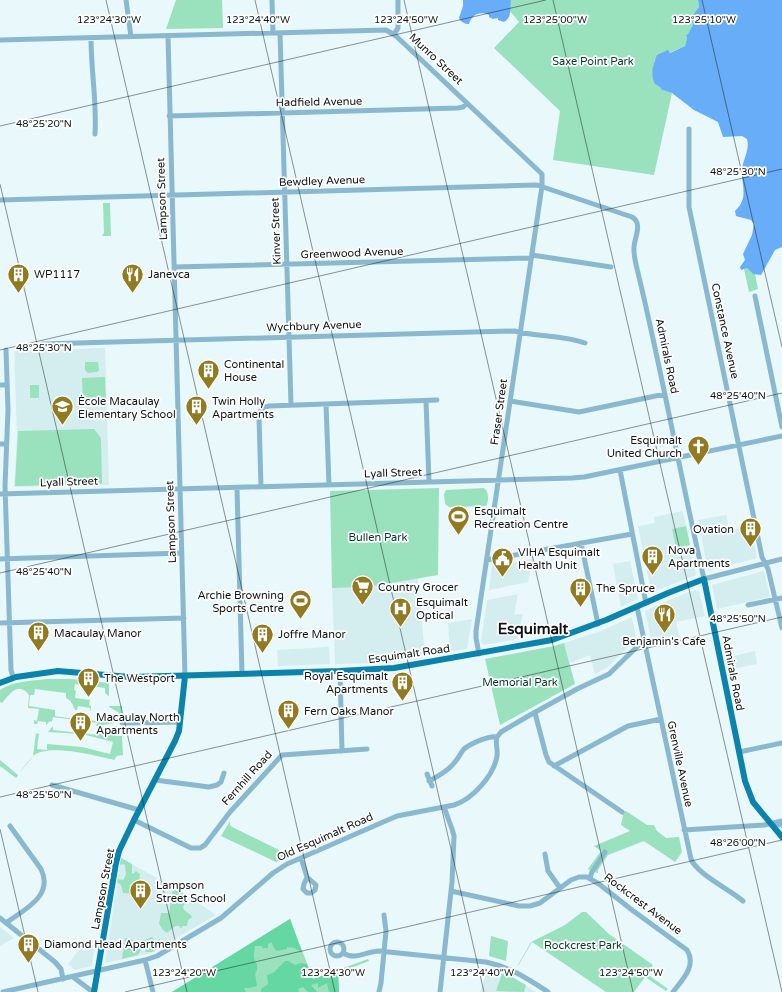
<svg xmlns="http://www.w3.org/2000/svg" width="782" height="992" font-family="'Varela Round',sans-serif">
<style>
.built{fill:#d4eef0}
.green{fill:#9ae1bd}
.forest{fill:#65d7a2}
.water{fill:#68adf7}
.lines{fill:none;stroke-linecap:round;stroke-linejoin:round}
.minor{stroke:#8ab8ce;stroke-width:5}
.major{stroke:#0c83ab;stroke-width:6}
.ticks{fill:none;stroke:#0d1313;stroke-width:1;stroke-opacity:0.45}
.labels{text-anchor:middle;dominant-baseline:central;stroke-width:3.5;stroke-linejoin:round;paint-order:stroke}
.street-label{font-size:11px;fill:#0d1313;stroke:#fff}
.park-label{font-size:11px;fill:#033723;stroke:#fff}
.poi-label{font-size:11px;fill:#0d1313;stroke:#fff;text-anchor:start}
.district-label{font-size:15px;font-weight:bold;fill:#0d1313;stroke:#fff}
.ticks-label{font-size:10px;text-anchor:middle;fill:#0d1313;stroke:#fff;stroke-width:3.5;stroke-linejoin:round;paint-order:stroke}
</style>
<rect width="100%" height="100%" fill="#e8f8fb"/>
<path class="built" d="M105 348 109 485 14 487 17 438 14 351Z
M683 511 696 575 653 592 651 591 638 526 655 523 654 517Z
M726 515 730 530 751 526 757 558 708 571 698 520Z
M533 559 528 582 489 590 492 566Z
M630 561 638 599 621 607 613 564Z
M764 571 770 597 717 609 712 585Z
M418 578 425 656 384 663 335 664 332 588 367 587Z
M694 590 699 591 705 616 676 622 680 638 652 644 645 611 674 598Z
M518 594 514 615 523 614 517 639 484 645 481 641 487 600Z
M632 617 636 639 608 667 595 674 590 655 570 663 564 643 601 631Z
M472 619 467 649 450 651 448 623Z
M329 647 330 664 278 666 277 650Z
M755 651 757 664 727 670 725 658Z
M121 858 182 892 216 915 151 953 105 963Z
M0 927 14 938 0 946Z
M85 942 94 949 92 966 75 970 68 964Z
M488 969 512 977 536 992H480Z"/>
<path class="green" d="M176 0H222L223 28 166 29Z
M511 0H698L699 7 691 19 694 25 688 34 686 35 687 38 685 46 655 59C650 79 656 74 662 90L672 93 654 175 553 160 560 111 494 48 519 22 510 11Z
M103 203H110L111 236H102L104 233Z
M747 268 753 274H755L758 289 749 292 744 269Z
M85 362H98L99 370 97 372 88 373 85 370Z
M105 377 106 403H83L82 378Z
M30 385H39V398H30Z
M94 429 101 438 102 484 15 486 18 431Z
M439 488 438 575 367 587 332 588 330 491Z
M484 488C489 491 489 502 486 506L449 507 445 504 444 494 446 490Z
M686 526 690 545 676 548 672 529Z
M564 643 575 684 500 725 485 659 554 646Z
M47 679H71L109 683V706H122V717L118 712 109 707V696L105 693V688L75 684 74 690 76 691 75 698 90 700 89 705 91 706V712L90 708 78 706 77 710H75C73 705 71 700 66 698V693L35 689 34 695H30L29 706 55 710V716L74 719 75 715 79 716V719L84 720 85 718H88V720L97 721 98 718 104 719 113 715 116 717H114V723L96 726 97 723 53 717 52 721 49 722 46 725V722L38 721 37 724H34V720L37 721 39 709 28 708 29 695C18 681 10 694 2 703L0 702V690C13 681 31 681 47 679Z
M53 726V730L98 735V732L115 728 116 736H122L123 755 117 756 114 760C96 756 49 743 33 756 27 762 21 771 16 778L0 766V760L18 775 33 756 36 733 39 734 37 749 47 750V744L82 747 110 754 113 742 82 734 48 732Z
M626 811 647 825H654L657 831 666 838 679 837 682 852 675 862 644 841 608 855 598 870V873L592 872 588 869 601 851 594 846 630 831 621 825 623 816 622 812Z
M230 821V825L232 827 277 849 288 856 276 862 221 836Z
M121 858 132 864V873L133 874 136 871 140 874 139 883 135 894 123 893 121 885 117 882 118 879 123 880 126 875 125 865 123 864 120 865Z
M173 888 182 892 186 902 183 907 184 910 191 915 192 917 188 920 187 926H183L181 928 179 926H175L167 933 163 930 159 924 161 913H169Z
M582 912H586L609 934 653 965 647 974 668 989 666 991 645 977 634 992H606L532 942 518 966V965L531 942 565 925Z
M290 919 313 979 368 959 369 961 338 973 339 992H172Z
M491 936 508 941 506 961 489 956Z
M152 937 154 939V941L160 939 159 948 152 952H146L144 948H142L138 955 122 959 125 938 139 941 138 945 140 942Z
M498 972 512 977 526 985 524 992 496 991 502 974Z"/>
<path class="forest" d="M290 919 302 952 294 948 287 947V949L276 951 271 942 268 944V948H263L261 946H255C254 954 252 957 257 964V970L255 974 257 986 249 988H244L246 992H172Z
M285 961H288L295 965 301 963 307 964 313 979 341 969 342 970 338 972 339 992H329L327 983 318 988V983L311 985 317 992H308L303 987 298 989 299 992H261V989L268 984 267 975 273 973Z"/>
<path class="water" d="M463 0H511C510 9 512 18 504 22L498 20V18L493 19 489 17V15C480 11 472 14 469 24 465 24 461 22 459 18L463 6Z
M698 0H782V247L775 250 761 275 753 274 747 268 741 270 740 267 745 260 743 254 752 235 754 224 751 220 736 216 735 211C739 207 742 203 743 198 745 189 741 179 742 170 743 159 750 150 747 139L742 136 723 137 718 122 694 110 672 93 662 90 660 87 655 84C650 75 653 64 657 55L668 50 670 53 685 46 687 38 686 35 688 34 693 25 691 18 699 7Z"/>
<g class="lines">
<path class="minor" d="M126 0 131 37
M272 0 273 33
M280 33 291 405
M394 34 398 28V0
M168 36 185 676
M91 38C91 71 97 102 95 134
M0 40 386 30 396 36 542 174V186L476 631V638L479 654
M169 116 458 108 463 107 467 103
M689 129V207L762 557 768 569 782 628
M0 200 537 185 632 217C644 224 633 239 634 250 634 259 637 268 639 277 663 377 681 479 704 579L782 559
M532 255 611 267
M174 267 531 258
M755 296 782 427
M42 344 514 331C538 337 562 335 585 343
M6 350 8 410 5 486 11 670 13 677
M0 385H7
M426 401 429 482
M510 401 579 412 665 394
M326 404 329 485
M0 444H6
M620 470 646 603
M261 487 259 417C259 410 263 407 269 406L437 400
M237 488 242 674
M0 494 572 478 584 477 782 436
M581 543 598 624
M0 559 182 553
M487 560 632 534
M748 605 782 598
M637 607 691 859C697 874 729 889 743 901
M0 623 184 618
M340 671 342 751
M535 713 546 755 549 762 622 812
M122 723 180 722
M497 737 501 732 530 715 577 689 609 674 644 640
M739 752 782 743
M554 766 628 726 661 719
M427 774 432 786
M155 780 209 787 217 785 221 782 224 773
M429 781C439 776 449 770 455 762 459 758 461 752 464 749 470 744 489 735 497 737
M52 785 139 810
M134 820 191 848H200L205 845 230 812 282 755 367 749
M773 824 782 825
M684 830 764 825 782 821
M545 854 548 871 560 888
M301 858 307 877 304 884 303 889 307 893H311L315 890 316 885 307 877
M590 878 592 872 605 852
M451 891 519 906H530L540 903 571 880 579 877H587L599 884 632 910 687 950C697 966 682 980 673 992
M0 918 55 962 61 969 63 979
M6 923C25 909 54 896 41 869L10 826
M330 949a7 7 0 1 1 14 0a7 7 0 1 1-14 0Z
M343 953C356 961 366 951 379 951L486 962C510 967 528 979 548 992
M145 960 153 992
M73 977 93 992
M3 992 145 960 157 956 221 918 273 873 287 864 397 816 454 805C473 799 494 775 497 756 498 749 495 743 497 737
M379 992 381 983 386 931 384 915
M440 992 452 882 454 836 452 829 444 807"/>
<path class="major" d="M0 683 16 677 58 671 130 677 340 671 394 668 552 640 606 620 668 593 704 579 745 781 753 802 782 837
M94 992 116 863 119 851 134 820 175 741 179 731 185 676"/>
</g>
<path class="ticks" d="M106 0 335 992M255 0 484 992M404 0 633 992M553 0 782 992M702 0 782 347M0 126 546 0M0 184 187 992M0 350 782 169M0 573 782 393M0 797 782 617M0 829 38 992M125 992 782 840"/>
<defs>
<symbol id="building-pin" viewBox="-11 -11 22 30"><path d="M0 17L-7.5 6A9.5 9.5 0 1 1 7.5 6Z" fill="#917a20" stroke="#fff"/><path d="M-4-6H4V6H1V3H-1V6H-4ZM-2.5-4.3h1.7v1.8h-1.7ZM.8-4.3h1.7v1.8H.8ZM-2.5-1h1.7V.8h-1.7ZM.8-1h1.7V.8H.8Z" fill="#fff"/></symbol>
<symbol id="restaurant-pin" viewBox="-11 -11 22 30"><path d="M0 17L-7.5 6A9.5 9.5 0 1 1 7.5 6Z" fill="#917a20" stroke="#fff"/><path d="M-5-6h1v4h1v-4h1v4h1v-4h1v5L-1.5 .5V6h-2V.5L-5-1ZM5-6V6H3V1.5H1.5Q1.5-4 5-6Z" fill="#fff"/></symbol>
<symbol id="school-pin" viewBox="-11 -11 22 30"><path d="M0 17L-7.5 6A9.5 9.5 0 1 1 7.5 6Z" fill="#917a20" stroke="#fff"/><path d="M0-5L7-2L0 1L-7-2ZM-4 1L0 2.5L4 1V4Q0 6-4 4Z" fill="#fff"/></symbol>
<symbol id="church-pin" viewBox="-11 -11 22 30"><path d="M0 17L-7.5 6A9.5 9.5 0 1 1 7.5 6Z" fill="#917a20" stroke="#fff"/><path d="M-1.2-6h2.4v3.5h3.3v2.4h-3.3V6h-2.4V-.1h-3.3v-2.4h3.3Z" fill="#fff"/></symbol>
<symbol id="stadium-pin" viewBox="-11 -11 22 30"><path d="M0 17L-7.5 6A9.5 9.5 0 1 1 7.5 6Z" fill="#917a20" stroke="#fff"/><path d="M0-5a6.5 5 0 1 0 0 10a6.5 5 0 1 0 0-10ZM-3.5-1.8h7v3.6h-7Z" fill="#fff"/></symbol>
<symbol id="civic-pin" viewBox="-11 -11 22 30"><path d="M0 17L-7.5 6A9.5 9.5 0 1 1 7.5 6Z" fill="#917a20" stroke="#fff"/><path d="M-.6-6.5H3V-4.5H.6V-3L4-1V1h2V6H-6V1h2V-1L-.6-3ZM-1.2 2.5V6h2.4V2.5Z" fill="#fff"/></symbol>
<symbol id="supermarket-pin" viewBox="-11 -11 22 30"><path d="M0 17L-7.5 6A9.5 9.5 0 1 1 7.5 6Z" fill="#917a20" stroke="#fff"/><path d="M-6-5.5h2.5l.6 2H6L4.5 2H-2.5L-4.4-4H-6ZM-1.5 3.2a1.3 1.3 0 1 0 .1 0ZM3 3.2a1.3 1.3 0 1 0 .1 0Z" fill="#fff"/></symbol>
<symbol id="hospital-pin" viewBox="-11 -11 22 30"><path d="M0 17L-7.5 6A9.5 9.5 0 1 1 7.5 6Z" fill="#917a20" stroke="#fff"/><path d="M-5-5h3v3.5h4V-5h3V5h-3V1.5h-4V5h-3Z" fill="#fff"/></symbol>
</defs>
<g fill-rule="evenodd">
<use href="#building-pin" x="6" y="262" width="25" height="34"/>
<use href="#restaurant-pin" x="120" y="262" width="25" height="34"/>
<use href="#building-pin" x="196" y="358" width="25" height="34"/>
<use href="#school-pin" x="50" y="394" width="25" height="34"/>
<use href="#building-pin" x="184" y="394" width="25" height="34"/>
<use href="#church-pin" x="686" y="434" width="25" height="34"/>
<use href="#stadium-pin" x="446" y="504" width="25" height="34"/>
<use href="#building-pin" x="738" y="516" width="25" height="34"/>
<use href="#building-pin" x="640" y="544" width="25" height="34"/>
<use href="#civic-pin" x="490" y="546" width="25" height="34"/>
<use href="#supermarket-pin" x="350" y="574" width="25" height="34"/>
<use href="#building-pin" x="568" y="576" width="25" height="34"/>
<use href="#stadium-pin" x="288" y="588" width="25" height="34"/>
<use href="#hospital-pin" x="388" y="596" width="25" height="34"/>
<use href="#restaurant-pin" x="652" y="602" width="25" height="34"/>
<use href="#building-pin" x="26" y="620" width="25" height="34"/>
<use href="#building-pin" x="250" y="622" width="25" height="34"/>
<use href="#building-pin" x="76" y="666" width="25" height="34"/>
<use href="#building-pin" x="390" y="670" width="25" height="34"/>
<use href="#building-pin" x="276" y="698" width="25" height="34"/>
<use href="#building-pin" x="68" y="710" width="25" height="34"/>
<use href="#building-pin" x="128" y="878" width="25" height="34"/>
<use href="#building-pin" x="16" y="932" width="25" height="34"/>
</g>
<g class="labels">
<g class="street-label">
<text transform="translate(436 59) rotate(43)">Munro Street</text>
<text transform="translate(319 102) rotate(-1)">Hadfield Avenue</text>
<text transform="translate(322 181) rotate(-2)">Bewdley Avenue</text>
<text transform="translate(162 199) rotate(-92)">Lampson Street</text>
<text transform="translate(276 231) rotate(-92)">Kinver Street</text>
<text transform="translate(352 253) rotate(-2)">Greenwood Avenue</text>
<text transform="translate(314 326) rotate(-2)">Wychbury Avenue</text>
<text transform="translate(725 331) rotate(78)">Constance Avenue</text>
<text transform="translate(667 356) rotate(78)">Admirals Road</text>
<text transform="translate(499 412) rotate(-82)">Fraser Street</text>
<text transform="translate(393 473) rotate(-2)">Lyall Street</text>
<text transform="translate(69 482) rotate(-2)">Lyall Street</text>
<text transform="translate(171 522) rotate(-92)">Lampson Street</text>
<text transform="translate(409 654) rotate(-8)">Esquimalt Road</text>
<text transform="translate(733 673) rotate(79)">Admirals Road</text>
<text transform="translate(680 764) rotate(78)">Grenville Avenue</text>
<text transform="translate(247 778) rotate(-48)">Fernhill Road</text>
<text transform="translate(325 837) rotate(-24)">Old Esquimalt Road</text>
<text transform="translate(103 889) rotate(-79)">Lampson Street</text>
<text transform="translate(643 904) rotate(37)">Rockcrest Avenue</text>
</g>
<g class="park-label">
<text x="593" y="61">Saxe Point Park</text>
<text x="378" y="537">Bullen Park</text>
<text x="520" y="682">Memorial Park</text>
<text x="583" y="945">Rockcrest Park</text>
</g>
<g class="poi-label">
<text x="34" y="274">WP1117</text>
<text x="148" y="274">Janevca</text>
<text x="224" y="364">Continental<tspan x="224" dy="13">House</tspan></text>
<text x="78" y="401">Ècole Macaulay<tspan x="78" dy="13">Elementary School</tspan></text>
<text x="212" y="401">Twin Holly<tspan x="212" dy="13">Apartments</tspan></text>
<text x="682" y="440" text-anchor="end">Esquimalt<tspan x="682" dy="13">United Church</tspan></text>
<text x="474" y="511">Esquimalt<tspan x="474" dy="13">Recreation Centre</tspan></text>
<text x="734" y="529" text-anchor="end">Ovation</text>
<text x="668" y="550">Nova<tspan x="668" dy="13">Apartments</tspan></text>
<text x="518" y="552">VIHA Esquimalt<tspan x="518" dy="13">Health Unit</tspan></text>
<text x="378" y="587">Country Grocer</text>
<text x="596" y="588">The Spruce</text>
<text x="284" y="595" text-anchor="end">Archie Browning<tspan x="284" dy="13">Sports Centre</tspan></text>
<text x="416" y="602">Esquimalt<tspan x="416" dy="13">Optical</tspan></text>
<text x="54" y="633">Macaulay Manor</text>
<text x="278" y="634">Joffre Manor</text>
<text x="664" y="641" text-anchor="middle">Benjamin's Cafe</text>
<text x="388" y="676" text-anchor="end">Royal Esquimalt<tspan x="388" dy="13">Apartments</tspan></text>
<text x="104" y="678">The Westport</text>
<text x="304" y="711">Fern Oaks Manor</text>
<text x="96" y="717">Macaulay North<tspan x="96" dy="13">Apartments</tspan></text>
<text x="156" y="885">Lampson<tspan x="156" dy="13">Street School</tspan></text>
<text x="44" y="944">Diamond Head Apartments</text>
</g>
<g class="district-label">
<text x="533" y="629">Esquimalt</text>
</g>
</g>
<g class="ticks-label">
<text x="109" y="23">123°24'30"W</text>
<text x="258" y="23">123°24'40"W</text>
<text x="406" y="23">123°24'50"W</text>
<text x="555" y="23">123°25'00"W</text>
<text x="704" y="23">123°25'10"W</text>
<text x="44" y="127">48°25'20"N</text>
<text x="738" y="175">48°25'30"N</text>
<text x="44" y="351">48°25'30"N</text>
<text x="738" y="399">48°25'40"N</text>
<text x="44" y="575">48°25'40"N</text>
<text x="738" y="622">48°25'50"N</text>
<text x="44" y="798">48°25'50"N</text>
<text x="738" y="846">48°26'00"N</text>
<text x="184" y="976">123°24'20"W</text>
<text x="333" y="976">123°24'30"W</text>
<text x="482" y="976">123°24'40"W</text>
<text x="631" y="976">123°24'50"W</text>
</g>
</svg>
